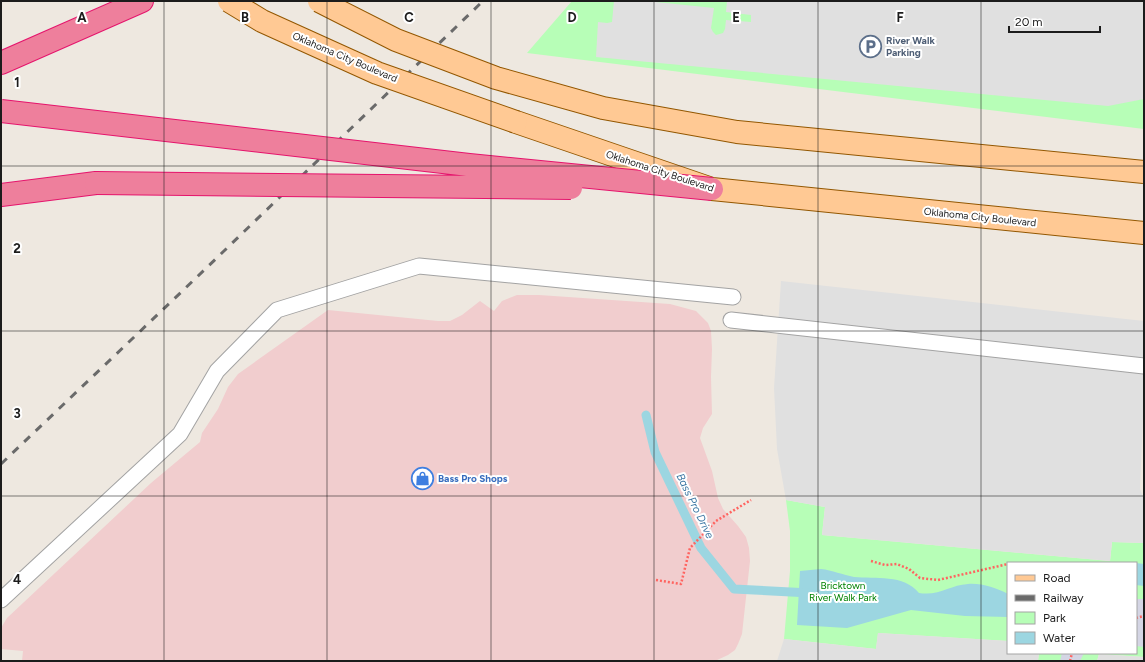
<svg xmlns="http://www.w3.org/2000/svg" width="1145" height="662" font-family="Figtree,sans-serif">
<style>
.commercial{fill:#f1cdce}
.park{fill:#b7feb7}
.parking{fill:#e0e0e0}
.plaza{fill:#d4d5e4}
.water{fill:#9cd6e1}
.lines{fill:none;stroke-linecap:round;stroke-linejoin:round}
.stream{stroke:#9cd6e1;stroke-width:9}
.lane-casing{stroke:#a3a3a3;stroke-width:17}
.primary-casing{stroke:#935700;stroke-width:24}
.highway-casing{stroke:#e5146c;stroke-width:24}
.path{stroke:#ff6460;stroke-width:2.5;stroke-dasharray:2 2;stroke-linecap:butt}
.lane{stroke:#fff;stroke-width:15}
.primary{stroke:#ffc994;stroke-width:22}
.highway{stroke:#ee7f9c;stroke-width:22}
.rail{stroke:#6a6a6a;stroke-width:3;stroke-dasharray:8 8;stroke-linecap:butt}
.primary-bridge-casing{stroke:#935700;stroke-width:24;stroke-linecap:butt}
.highway-bridge-casing{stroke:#e5146c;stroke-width:24;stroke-linecap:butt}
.primary-bridge{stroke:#ffc994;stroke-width:22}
.highway-bridge{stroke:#ee7f9c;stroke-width:22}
.grid{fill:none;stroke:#1c1c1c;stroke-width:1;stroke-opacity:0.55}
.labels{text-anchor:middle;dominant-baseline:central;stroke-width:4;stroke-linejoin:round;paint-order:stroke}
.service-label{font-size:10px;font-weight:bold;fill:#4e5e75;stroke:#fff;text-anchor:start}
.street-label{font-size:10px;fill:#1c1c1c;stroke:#fff}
.shop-label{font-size:10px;font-weight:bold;fill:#366cbe;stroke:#fff;text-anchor:start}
.park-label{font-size:10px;fill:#028202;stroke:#fff}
.water-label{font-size:11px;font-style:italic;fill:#3b77a3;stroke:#fff}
.grid-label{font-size:13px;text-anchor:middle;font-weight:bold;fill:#1c1c1c;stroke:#fff;stroke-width:4;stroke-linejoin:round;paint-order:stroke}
</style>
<rect width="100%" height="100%" fill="#eee8e0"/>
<path class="commercial" d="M517 295H539L670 304 696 311 708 323 711 331 712 349 711 377 712 414 703 428 700 438 712 471 718 498 723 509 738 526 746 537 749 548 750 561 742 634 738 644 735 650 728 655 715 661H22L23 651 1 649V628L7 618 151 483 200 442 202 433 218 409 228 387 238 374 328 310 438 321H450L462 315 480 301 494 311 502 301Z"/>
<path class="park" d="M572 1H1144V129L527 53Z
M786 500 825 507 822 535 1110 561 1112 542 1144 543V657L1099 654 1097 661H1038L1039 653H1136V563H1008V641L878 633 876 649 784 639 790 571V531Z"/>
<path class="parking" d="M614 1H646L714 8 711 28 713 32 716 35 723 33 725 29 726 20 751 22V15L726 12 727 1H1144V99L1108 106 596 57 598 22 607 23 612 22Z
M781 281 1144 321V392L1140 489 1144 499V543L1112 542 1110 561 822 535 825 507 786 500 777 449 774 388Z
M878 633 1008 641V653H1039L1038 661H777L784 639 876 649Z
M1099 654 1144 657V661H1097Z"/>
<path class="plaza" d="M1136 599H1144V647L1136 646Z
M1062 653H1084L1080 661H1060Z"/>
<path class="water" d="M1136 563 1144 564V586L1136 585Z
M821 569C832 570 843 575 854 577 875 579 904 574 919 593 940 596 950 585 968 584 982 583 996 588 1008 594V617L965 616 911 610 847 628 797 625 800 571Z"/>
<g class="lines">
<path class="stream" d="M646 415 655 452 701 548 734 589 810 593"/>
<defs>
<path id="lane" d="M731 320 1144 366
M1 600 180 434 217 371 277 310 419 266 733 297"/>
<path id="primary" d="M516 122 712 189 1144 233"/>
<path id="highway" d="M1 63 142 1
M1 195 96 183"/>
</defs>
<use href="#lane" class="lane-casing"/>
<use href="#primary" class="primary-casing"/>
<use href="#highway" class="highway-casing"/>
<path class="path" d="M871 561 885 565 897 564 909 569 920 578 938 580 1008 564
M656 580 681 584 690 548 716 521 751 500
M1136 618 1144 616
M1070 661 1072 653"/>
<use href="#lane" class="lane"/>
<use href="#primary" class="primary"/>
<use href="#highway" class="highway"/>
<path class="rail" d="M1 464 197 277 483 1"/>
<defs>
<path id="primary-bridge" d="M229 1 262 21 377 73 516 122
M319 1 396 40 496 78 603 108 737 132 1144 172"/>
<path id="highway-bridge" d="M1 111 469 165 712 189
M96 183 571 188"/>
</defs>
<use href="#primary-bridge" class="primary-bridge-casing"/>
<use href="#highway-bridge" class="highway-bridge-casing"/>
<use href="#primary-bridge" class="primary-bridge"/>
<use href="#highway-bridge" class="highway-bridge"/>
</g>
<path class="grid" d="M164 1V661M327 1V661M491 1V661M654 1V661M818 1V661M981 1V661M1 166H1144M1 331H1144M1 496H1144"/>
<defs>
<symbol id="parking-ring" viewBox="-11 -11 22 22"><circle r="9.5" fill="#fff" stroke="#5c6f8a" stroke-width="1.5"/><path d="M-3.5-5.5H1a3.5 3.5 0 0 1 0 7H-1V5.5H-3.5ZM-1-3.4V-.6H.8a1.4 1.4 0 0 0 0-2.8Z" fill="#5c6f8a"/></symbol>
<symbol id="shop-ring" viewBox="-11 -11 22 22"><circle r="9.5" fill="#fff" stroke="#3f7fe0" stroke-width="1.5"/><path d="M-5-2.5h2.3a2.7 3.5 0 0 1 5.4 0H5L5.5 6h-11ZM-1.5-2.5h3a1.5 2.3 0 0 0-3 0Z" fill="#3f7fe0"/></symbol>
</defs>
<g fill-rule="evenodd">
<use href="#parking-ring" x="858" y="34" width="25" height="25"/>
<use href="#shop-ring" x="410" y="466" width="25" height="25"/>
</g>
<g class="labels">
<g class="service-label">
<text x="886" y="40">River Walk<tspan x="886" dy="12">Parking</tspan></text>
</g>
<g class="street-label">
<text transform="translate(345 57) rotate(23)">Oklahoma City Boulevard</text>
<text transform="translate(660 171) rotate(18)">Oklahoma City Boulevard</text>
<text transform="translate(980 217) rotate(6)">Oklahoma City Boulevard</text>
</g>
<g class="shop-label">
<text x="438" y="478">Bass Pro Shops</text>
</g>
<g class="park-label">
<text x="843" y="585">Bricktown<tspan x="843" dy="12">River Walk Park</tspan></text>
</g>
<g class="water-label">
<text transform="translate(695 506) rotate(64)">Bass Pro Drive</text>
</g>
</g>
<g class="grid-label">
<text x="82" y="22">A</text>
<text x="245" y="22">B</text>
<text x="409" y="22">C</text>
<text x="572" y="22">D</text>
<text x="736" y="22">E</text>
<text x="900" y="22">F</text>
<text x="17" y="87">1</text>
<text x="17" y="253">2</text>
<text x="17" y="418">3</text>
<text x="17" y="584">4</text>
</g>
<rect width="1145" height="662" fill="none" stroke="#1c1c1c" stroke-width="4"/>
<rect x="1007" y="562" width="130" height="92" fill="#ffffff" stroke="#a4a4a4"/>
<rect x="1015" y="575" width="20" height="6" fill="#ffc994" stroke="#a4a4a4"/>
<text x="1043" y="582" font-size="12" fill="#1c1c1c">Road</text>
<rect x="1015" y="595" width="20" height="6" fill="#6a6a6a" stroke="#a4a4a4"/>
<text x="1043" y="602" font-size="12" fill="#1c1c1c">Railway</text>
<rect x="1015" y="612" width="20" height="12" fill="#b7feb7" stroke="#a4a4a4"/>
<text x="1043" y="622" font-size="12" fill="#1c1c1c">Park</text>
<rect x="1015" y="632" width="20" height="12" fill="#9cd6e1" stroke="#a4a4a4"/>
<text x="1043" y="642" font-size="12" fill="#1c1c1c">Water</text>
<path d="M1009 26v6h91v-6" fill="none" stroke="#1c1c1c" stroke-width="2"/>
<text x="1015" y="26" font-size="12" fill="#1c1c1c" stroke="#ffffff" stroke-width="3" paint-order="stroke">20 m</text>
</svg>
